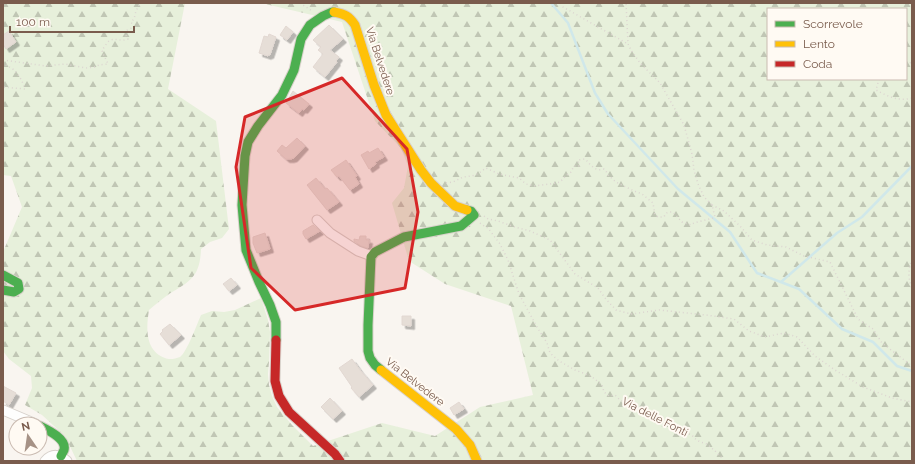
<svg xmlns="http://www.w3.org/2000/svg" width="915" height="464" font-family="Raleway,sans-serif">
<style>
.forest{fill:url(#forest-firs);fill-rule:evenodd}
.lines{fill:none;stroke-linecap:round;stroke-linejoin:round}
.stream{stroke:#d0e8ea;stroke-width:2.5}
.building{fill:#e6ded7;stroke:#e2d8d2;filter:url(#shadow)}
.street-casing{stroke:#d7d1cb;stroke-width:11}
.fast-casing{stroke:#d9d2cb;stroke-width:11}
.slow-casing{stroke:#d9d2cb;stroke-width:11}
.jam-casing{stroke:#d9d2cb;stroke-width:11}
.path{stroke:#dcd5d0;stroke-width:1.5;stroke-dasharray:1 3;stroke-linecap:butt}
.street{stroke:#fefefd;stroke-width:9}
.fast{stroke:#4caf50;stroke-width:9}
.slow{stroke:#ffc107;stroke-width:9}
.jam{stroke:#c62828;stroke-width:9}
.marked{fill:#d62828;fill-opacity:0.2;stroke:#d62828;stroke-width:3;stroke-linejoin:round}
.labels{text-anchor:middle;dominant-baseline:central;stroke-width:4;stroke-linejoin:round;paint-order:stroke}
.street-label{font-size:11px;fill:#7a5c4d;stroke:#fffaf3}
</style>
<defs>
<pattern id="forest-firs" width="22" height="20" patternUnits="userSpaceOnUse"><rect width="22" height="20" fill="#e7f0db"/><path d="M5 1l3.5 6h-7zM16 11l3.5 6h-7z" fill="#c0c6b4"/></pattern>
<filter id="shadow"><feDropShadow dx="3.5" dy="3.5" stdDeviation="0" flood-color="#0004"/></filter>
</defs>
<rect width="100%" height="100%" fill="#f9f5f0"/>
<path class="forest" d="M3 3H185L168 89 216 121 229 229 222 238 210 242 201 249C200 276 191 281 169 294 162 299 155 305 149 310 146 328 145 351 165 358 169 360 175 359 180 357 187 352 197 324 201 315L212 311 224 312 235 310 261 298 268 320 270 332 269 362 268 374 269 385 272 396 277 407 292 425 313 446 382 423 435 436 480 407 533 395 511 306 445 284 409 261 392 203 404 188 408 166 401 148 375 121 342 22 261 3H912V461H77L65 436 42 415 25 405 32 388 31 376 9 359 3 351V252L22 207 11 176 3 175ZM768 9H906V79H768Z"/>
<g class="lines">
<path class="stream" d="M551 3 568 23 595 93 608 114 678 189 730 232 757 273 799 289 842 329 873 342 897 366 912 371
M781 282 837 233 862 217 912 166"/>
</g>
<path class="building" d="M329 25 343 39 330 50 339 57 336 61 337 62 325 77 313 67 323 54 318 50 321 47 313 40Z
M286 26 293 32 287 40 280 35Z
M9 31 16 42 6 49 3 44V35Z
M269 34 276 37 270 55H268V56L259 53 264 36 268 37Z
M293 91 309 104 304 110 302 109 299 113 286 103Z
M297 138 305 146 294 158 291 159H286L277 151 282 145 286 148Z
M378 148 384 157 375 162 376 164 369 169 361 155 368 151 369 153Z
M346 160 357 176 355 177 359 184 350 190 339 176 337 177 331 170Z
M316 178 325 189 327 188 339 202 327 210 307 185Z
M313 225 320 231 306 239 303 234V231Z
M265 233 270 249 257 253 253 243V237Z
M360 236H366V240H369L368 248 361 246 354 241V239L359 240Z
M231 278 237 285 229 291 223 284Z
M402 316H411V326L402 325Z
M170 324 181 335 169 345 160 334 163 331 162 330Z
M352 359 360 370 373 385 359 397 351 388 352 387 339 368Z
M3 386 16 393 9 405 3 401Z
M330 398 342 411 333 419 321 407Z
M459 402 464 409 454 415 450 408Z"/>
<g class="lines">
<defs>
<path id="street" d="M317 220 330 233 358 251 372 256
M3 410 36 424
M45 461C52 453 60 454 67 461"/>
<path id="fast" d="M3 275 18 283 19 289 14 292 3 290
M276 340V322L270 305 259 282 246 250 242 205 245 156 248 142 258 126 282 95 294 70 301 39 310 25 323 16 332 12H334
M381 370 375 365 370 358 368 351V325L371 257 375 252 404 237 461 226 474 215 471 211 467 210
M40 426C48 430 67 439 64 450 63 452 62 454 61 456"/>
<path id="slow" d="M334 12C345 14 349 16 355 25L374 85 386 115 421 170 431 183 455 206 467 210
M381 370 456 429 470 445 477 461"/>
<path id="jam" d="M276 340 275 381 279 396 289 412 335 454 340 461"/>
</defs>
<use href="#street" class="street-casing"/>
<use href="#fast" class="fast-casing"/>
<use href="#slow" class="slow-casing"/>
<use href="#jam" class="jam-casing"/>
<path class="path" d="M300 3 312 11
M561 3 563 7 628 44
M3 60 46 66 65 64 86 68 95 67 99 65 108 64C106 59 103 55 102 50 105 47 107 41 111 40 117 38 121 42 128 39L124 32 125 31C128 30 131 28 134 27L131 22 134 19 136 11 140 3
M3 62C6 66 10 67 14 70 19 75 23 82 25 89L3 87
M906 64 912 62
M879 79 876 90C887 96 899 102 912 98
M446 183 453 182 463 177 472 176 479 173 486 168 499 174 519 178 526 184 534 186 550 184 560 182 567 175 571 172 574 166H579L578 160 585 159C591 165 595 172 604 169L606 171 608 175 616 182 634 191 642 194 653 203 655 215 658 217H664C666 212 668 212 673 212L682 222 691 225 694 223 713 218 715 217 712 205 704 197 698 184 694 170 692 154 684 125 660 83 640 63 631 50 628 44 626 3
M712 205 724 211 740 226 752 240 767 245 786 247 804 256 830 262 858 319 873 329 882 343 912 366
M484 216 488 219 498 221 515 227 530 231 550 240 575 274 598 288 605 298 616 310 619 311 632 314 659 310 706 315 734 319 749 331 765 337 784 333 797 337 815 356 835 370 863 387 892 398 912 402
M480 223 484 226 488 228 500 244 508 260 519 294 537 327 547 343 550 353 559 361 575 370 591 376 602 385 604 392 609 396 615 395 620 400 650 415H654L681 431 692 435 694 438 700 442 707 444 715 451 721 457 722 461
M912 259C908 269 908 278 912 289"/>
<use href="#street" class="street"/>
<use href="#fast" class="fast"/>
<use href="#slow" class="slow"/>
<use href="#jam" class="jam"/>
</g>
<path class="marked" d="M342 78 407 149 418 212 405 288 295 310 251 268 236 167 245 117Z"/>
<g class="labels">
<g class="street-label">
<text transform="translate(380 61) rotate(72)">Via Belvedere</text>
<text transform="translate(415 382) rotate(38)">Via Belvedere</text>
<text transform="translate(655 417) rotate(27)">Via delle Fonti</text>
</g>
</g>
<rect width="915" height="464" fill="none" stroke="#7a5c4d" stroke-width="8"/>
<rect x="767" y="8" width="140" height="72" fill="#fffaf3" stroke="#cabbb1"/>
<rect x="775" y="21" width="20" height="6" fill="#4caf50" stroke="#cabbb1"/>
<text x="803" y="28" font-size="12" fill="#7a5c4d">Scorrevole</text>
<rect x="775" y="41" width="20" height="6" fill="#ffc107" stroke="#cabbb1"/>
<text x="803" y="48" font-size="12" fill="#7a5c4d">Lento</text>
<rect x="775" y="61" width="20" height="6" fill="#c62828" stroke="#cabbb1"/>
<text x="803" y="68" font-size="12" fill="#7a5c4d">Coda</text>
<g transform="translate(28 436) rotate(347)"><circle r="19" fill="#fffaf3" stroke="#cabbb1"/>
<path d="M0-3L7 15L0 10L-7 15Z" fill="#a69286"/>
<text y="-6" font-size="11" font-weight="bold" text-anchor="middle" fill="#7a5c4d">N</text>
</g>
<path d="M10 26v6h124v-6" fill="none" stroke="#7a5c4d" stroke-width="2"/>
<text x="16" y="26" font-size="12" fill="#7a5c4d" stroke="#fffaf3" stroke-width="3" paint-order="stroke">100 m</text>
</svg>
